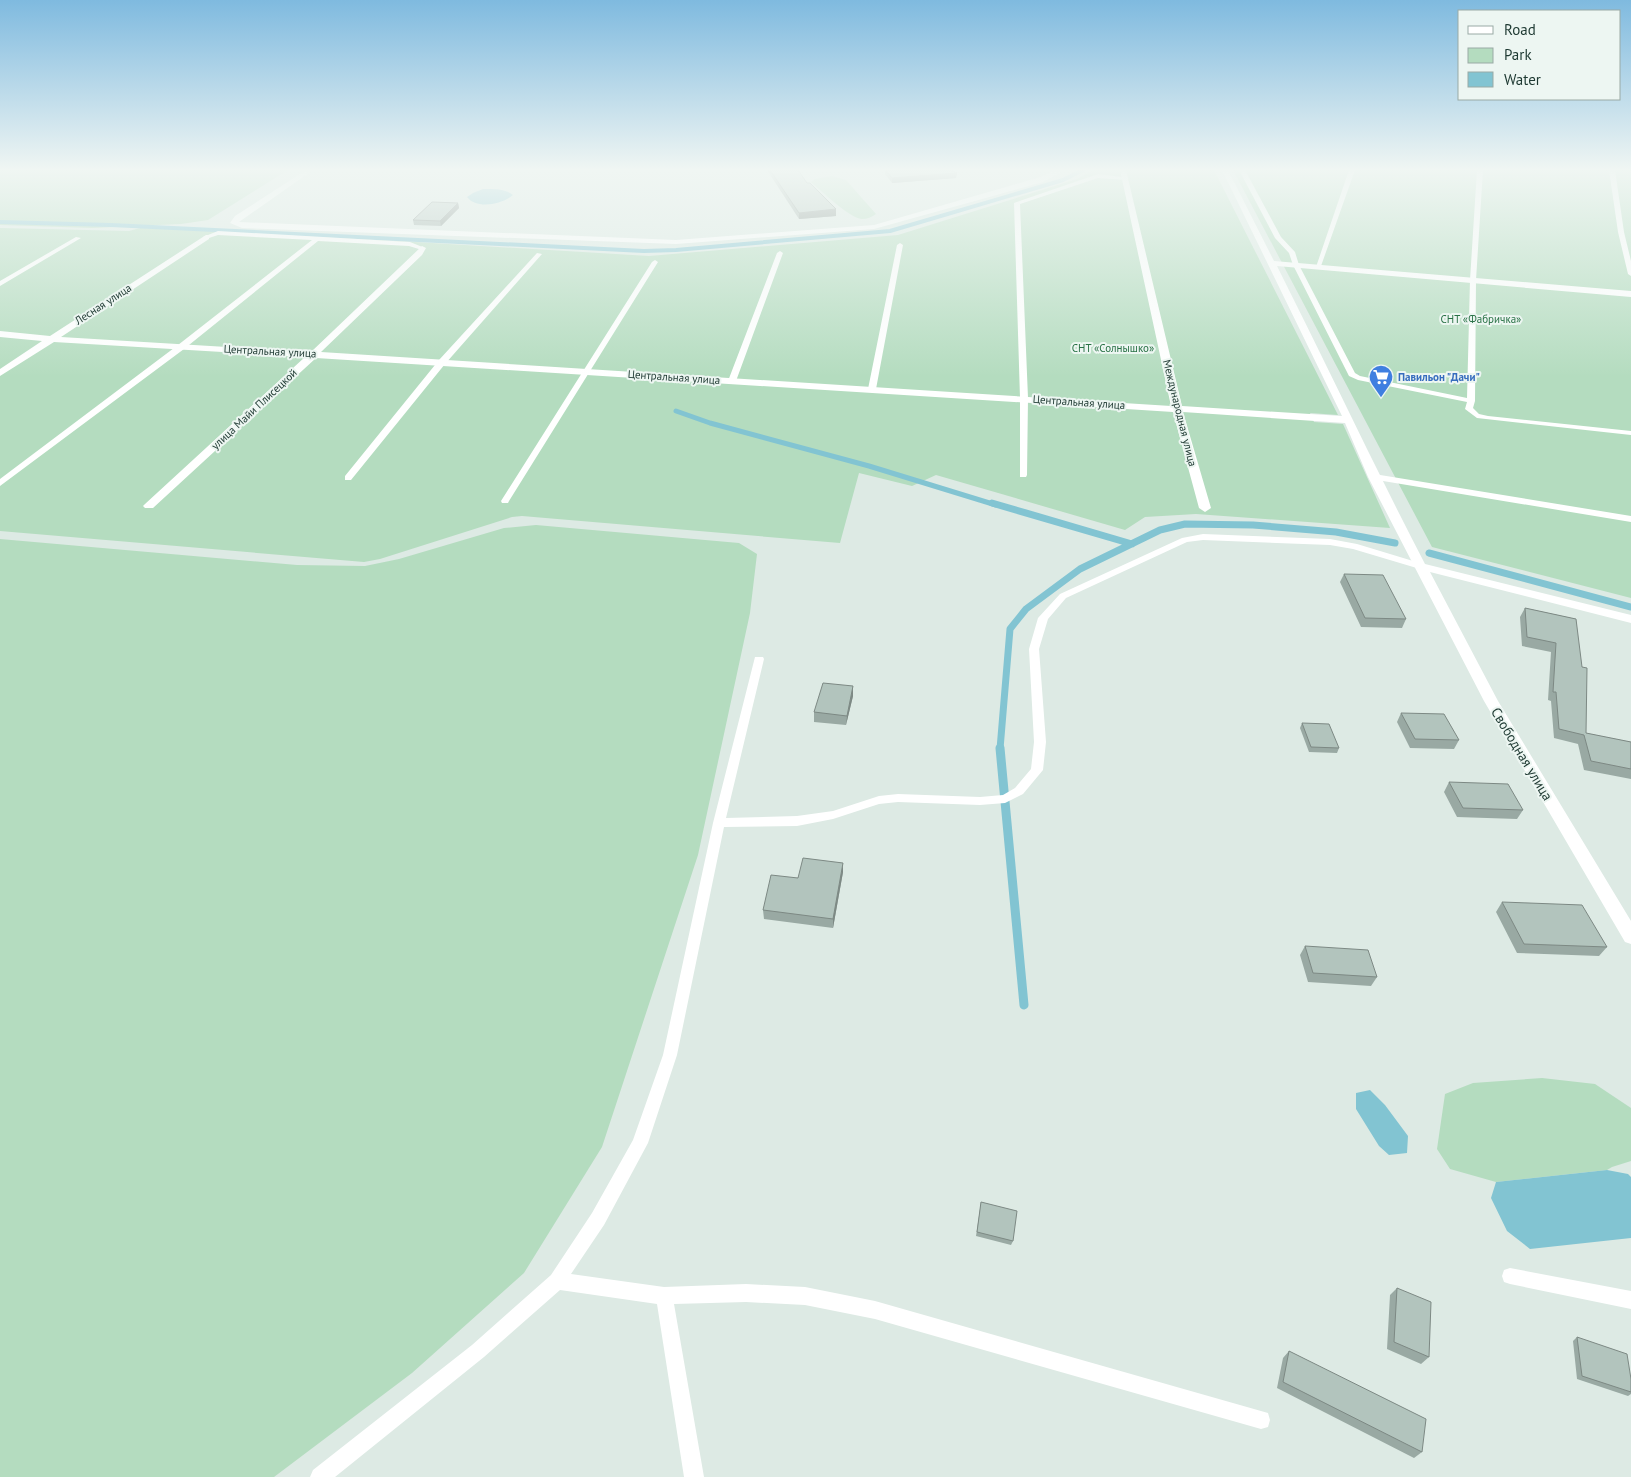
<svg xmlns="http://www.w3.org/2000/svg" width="1631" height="1477" font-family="'PT Sans',sans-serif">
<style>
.green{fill:#b4dcbf}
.water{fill:#82c4d2}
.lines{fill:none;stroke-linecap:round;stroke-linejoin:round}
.stream-far3{stroke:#82c4d2;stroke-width:4}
.stream-far2{stroke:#82c4d2;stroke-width:5}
.stream-far1{stroke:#82c4d2;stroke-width:7}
.stream{stroke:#82c4d2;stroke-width:9}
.lane{fill:#fff;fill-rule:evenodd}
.street{fill:#fff;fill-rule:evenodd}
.wall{fill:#99a9a3}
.shaded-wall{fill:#7d8984}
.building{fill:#b2c4bd;stroke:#7d8984}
.labels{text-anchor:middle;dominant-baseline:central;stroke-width:4;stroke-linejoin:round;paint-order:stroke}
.far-street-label{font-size:11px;fill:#1e3932;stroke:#edf6f2}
.far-park-label{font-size:11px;fill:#287145;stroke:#edf6f2}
.far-shop-label{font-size:11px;font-weight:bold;fill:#366cbe;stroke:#edf6f2;text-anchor:start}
.street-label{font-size:14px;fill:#1e3932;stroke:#edf6f2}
</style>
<rect width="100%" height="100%" fill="#ddeae4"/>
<path class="green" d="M0 170H288L208 220 181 224 92 228 0 225Z
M1093 170H1214L1338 415 1310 413 1314 422 1343 424 1390 528 1196 514 1145 517 1125 530 936 475 912 486 859 473 840 543 522 516 512 517 380 559 364 562 0 531V228L129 231 140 228 199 229 649 256 898 235 1077 179Z
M1233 170H1631V598L1432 547Z
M832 176 846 180 876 214C872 217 867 219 862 219 849 218 822 191 811 182L815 179Z
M536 525 739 543 757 554 750 613 698 855 602 1147 524 1273 412 1373 274 1477H0V539L297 565 365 566 399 559 504 528Z
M1542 1078 1595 1084 1631 1108V1161L1612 1167 1607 1170 1496 1182 1450 1169 1437 1149 1445 1094 1473 1083Z"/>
<path class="water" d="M483 189C493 189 504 188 513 195 503 204 477 210 467 197L473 193Z
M1370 1090 1385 1105 1408 1136 1407 1153 1389 1155 1379 1146 1356 1109V1093Z
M1607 1170 1628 1174 1631 1177V1238L1530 1249 1507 1231 1491 1198 1496 1182Z"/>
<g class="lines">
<path class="stream-far3" d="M0 222 111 225 644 251 676 250 890 231 1063 180 1083 170"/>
<path class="stream-far2" d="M676 411 710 423 869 466 996 505"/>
<path class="stream-far1" d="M992 503 1132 544
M1429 553 1631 607
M1000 749 1010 629 1026 609 1080 569 1160 530 1185 524 1253 525 1336 532 1395 543"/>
<path class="stream" d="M1000 748 1024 1005"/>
<path class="lane" d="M1239 170H1245L1281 237 1295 252 1299 265 1355 373 1360 376 1467 398 1470 280 1477 170H1483L1476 280 1475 401 1473 408 1479 414 1488 416 1631 431V435L1477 418 1465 409 1467 402 1358 380 1349 376 1293 265 1289 253 1275 238Z
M1349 170H1355L1321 266 1316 267Z
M1609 170H1615L1624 232 1631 261V276L1628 274 1618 232Z
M1098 174 1129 178 1126 180 1098 178 1020 204 1028 398 1027 475 1026 477H1020V398L1014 203Z
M218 231 410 242 425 248 422 250 409 246 318 241 184 349 0 486V479L178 345 312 240 218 235 206 239 203 237Z
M76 237 81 238 0 286V281Z
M900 243 903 245 876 389 872 391 868 389 897 245Z
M780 251 783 253 736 381 729 383 728 381 777 253Z
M537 253 542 254 445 364 351 480H345V476L439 360Z
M655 260 658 262 509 501 508 503H502L501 501 652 262Z
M1374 474 1631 516V522L1371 479 1370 477Z
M1203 534 1330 539 1357 544 1423 564 1425 566 1420 569 1353 549 1330 545 1203 540 1187 542 1066 598 1048 619 1039 649 1046 742 1043 770 1023 794 1005 803 980 805 898 802 879 804 833 819 797 826 724 827 677 1055 648 1143 604 1225 571 1274 664 1287 746 1284 805 1287 875 1301 1261 1411 1268 1413 1270 1420 1268 1427 1261 1429 875 1319 805 1305 746 1302 674 1304 704 1477H684L657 1304 560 1290 484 1357 335 1477H310L313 1470 472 1345 551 1275 592 1213 633 1140 663 1055 713 823 755 657H763L764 659 726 818 797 816 833 811 879 796 898 794 980 797 1003 795 1015 788 1031 769 1034 742 1029 649 1038 618 1060 594 1182 538Z
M1510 1268 1631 1291V1309L1510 1284 1504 1282 1502 1276 1504 1270Z"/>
<path class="street" d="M306 170H313L239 222 676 240 874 225 1037 178 1057 170H1065L1043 182 874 229 676 244 242 228 230 223 235 216Z
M1120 170H1126L1182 406 1342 416 1222 170H1228L1274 261 1631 291V297L1277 266C1327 365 1374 466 1425 564L1631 615V623L1430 572 1498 701 1631 921V944L1625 942 1484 701 1368 477 1345 423 1183 412 1211 508 1205 512 1199 508 1173 412 316 358 153 508H145L143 506 145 504 305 357 54 342 0 376V369L42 341 0 337V331L50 336 206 235H209V239L61 337 311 352 422 246 426 248 422 255 321 352 1171 406Z"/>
</g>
<path class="wall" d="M767 170H798L807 183 836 216 799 219Z
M885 170H950L957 173 956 178 892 183 885 174Z
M458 203 459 208 441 226 414 225 413 220Z
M1344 574 1406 619 1402 628 1361 627 1340 582Z
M1525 608 1576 619 1586 733 1631 742V779L1584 770 1578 744 1554 738 1551 701 1548 700 1551 652 1522 646 1520 617Z
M853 686V696L846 725 814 722V712Z
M1401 713 1459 740 1454 749 1410 748 1397 722Z
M1302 723 1339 748 1337 753 1309 752 1300 728Z
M1449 782 1523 810 1517 819 1457 817 1444 792Z
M843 863V872L833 928 764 919 763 910 798 878Z
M1502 902 1607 947 1599 956 1517 953 1496 912Z
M1305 946 1377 977 1371 986 1308 982 1300 955Z
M981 1202 1013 1241 1011 1245 976 1236Z
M1397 1288 1429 1357 1421 1364 1387 1349 1390 1295Z
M1577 1337 1631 1379V1394L1628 1396 1577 1379 1573 1341Z
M1289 1351 1422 1452 1414 1458 1277 1388 1283 1358Z"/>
<path class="shaded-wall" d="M957 173 956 178 892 183V178Z
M458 203 459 208 441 226 440 221Z
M836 209V216L799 219V213Z
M853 686V696L846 725 847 716Z
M843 863V872L833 928V919Z"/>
<path class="building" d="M770 170H798L807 183H810L836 209 799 213Z
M886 170H950L957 173 892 178Z
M432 202 458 203 440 221 413 220Z
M1344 574 1383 575 1406 619 1365 618Z
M1525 608 1576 619 1582 667 1587 668 1586 733 1631 742V769L1591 761 1584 735 1559 729 1556 692H1553L1556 643 1527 637Z
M823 683 853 686 847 716 814 712Z
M1401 713 1444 714 1459 740 1415 739Z
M1302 723 1329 724 1339 748 1311 747Z
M1449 782 1508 784 1523 810 1463 808Z
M803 858 843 863 833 919 763 910 771 875 798 878Z
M1502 902 1582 905 1607 947 1524 944Z
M1305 946 1368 950 1377 977 1313 973Z
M981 1202 1017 1211 1013 1241 977 1232Z
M1397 1288 1431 1302 1429 1357 1394 1342Z
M1577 1337 1627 1354 1631 1379V1392L1582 1376Z
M1289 1351 1426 1419 1422 1452 1283 1382Z"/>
<linearGradient id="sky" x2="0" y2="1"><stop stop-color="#7fbadf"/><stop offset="0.45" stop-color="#f0f6f3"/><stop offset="1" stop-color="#f0f6f3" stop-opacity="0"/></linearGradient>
<rect width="1631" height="377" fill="url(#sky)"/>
<defs>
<symbol id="supermarket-pin" viewBox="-11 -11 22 30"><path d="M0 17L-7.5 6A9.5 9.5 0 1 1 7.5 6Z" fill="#3f7fe0" stroke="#edf6f2"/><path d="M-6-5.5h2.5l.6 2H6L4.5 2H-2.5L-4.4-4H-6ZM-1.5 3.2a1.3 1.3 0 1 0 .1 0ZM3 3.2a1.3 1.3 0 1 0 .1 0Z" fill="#fff"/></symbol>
</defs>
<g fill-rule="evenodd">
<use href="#supermarket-pin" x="1367" y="363" width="28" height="38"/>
</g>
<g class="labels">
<g class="far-street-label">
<text transform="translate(103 304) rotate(-33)">Лесная улица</text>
<text transform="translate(270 351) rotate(3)">Центральная улица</text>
<text transform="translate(674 377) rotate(4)">Центральная улица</text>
<text transform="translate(1079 402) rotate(4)">Центральная улица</text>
<text transform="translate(254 409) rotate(-43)">улица Майи Плисецкой</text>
<text transform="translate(1180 413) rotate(76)">Международная улица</text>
</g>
<g class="far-park-label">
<text x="1481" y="319">СНТ «Фабричка»</text>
<text x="1113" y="348">СНТ «Солнышко»</text>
</g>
<g class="far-shop-label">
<text x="1398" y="377">Павильон "Дачи"</text>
</g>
<g class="street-label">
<text transform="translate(1522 754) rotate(59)">Свободная улица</text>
</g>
</g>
<rect x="1458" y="10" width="162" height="90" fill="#edf6f2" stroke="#9aaaa5"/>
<rect x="1468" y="26" width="25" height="8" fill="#ffffff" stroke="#9aaaa5"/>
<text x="1504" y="35" font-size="15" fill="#1e3932">Road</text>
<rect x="1468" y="48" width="25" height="15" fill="#b4dcbf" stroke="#9aaaa5"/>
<text x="1504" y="60" font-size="15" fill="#1e3932">Park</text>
<rect x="1468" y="72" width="25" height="15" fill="#82c4d2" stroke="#9aaaa5"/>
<text x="1504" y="85" font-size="15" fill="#1e3932">Water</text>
</svg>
